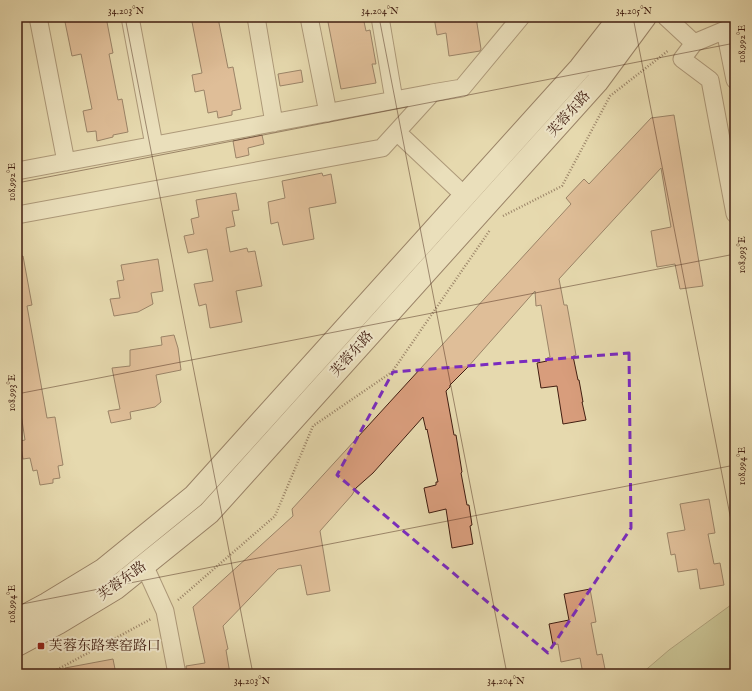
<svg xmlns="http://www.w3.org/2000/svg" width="752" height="691" font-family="'IM FELL English','Noto Serif SC',serif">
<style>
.green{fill:#b5bf8a;stroke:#7b6e4e}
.building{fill:#d89d7c;stroke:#411e11}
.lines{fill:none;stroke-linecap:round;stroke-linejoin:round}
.minor-casing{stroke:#6a4d38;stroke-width:19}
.secondary-casing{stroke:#411e11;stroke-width:24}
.path{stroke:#411e11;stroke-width:2.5;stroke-dasharray:1 2;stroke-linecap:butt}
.minor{stroke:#efe6ca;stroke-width:17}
.secondary{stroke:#efe6ca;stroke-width:22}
.marked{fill:none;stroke:#7b2cbf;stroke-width:3;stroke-dasharray:8 5;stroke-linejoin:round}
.ticks{fill:none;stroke:#411e11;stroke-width:1;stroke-opacity:0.45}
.poi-dot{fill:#8f2418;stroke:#efe6ca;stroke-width:1.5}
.labels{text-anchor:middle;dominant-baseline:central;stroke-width:4;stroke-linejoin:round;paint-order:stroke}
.street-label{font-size:14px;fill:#411e11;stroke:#efe6ca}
.poi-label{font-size:14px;fill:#411e11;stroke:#efe6ca;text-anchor:start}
.neatline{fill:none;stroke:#411e11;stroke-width:1.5}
.ticks-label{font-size:10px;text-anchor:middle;fill:#411e11}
</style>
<rect width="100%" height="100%" fill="#e6d9ae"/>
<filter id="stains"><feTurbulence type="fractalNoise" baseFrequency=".005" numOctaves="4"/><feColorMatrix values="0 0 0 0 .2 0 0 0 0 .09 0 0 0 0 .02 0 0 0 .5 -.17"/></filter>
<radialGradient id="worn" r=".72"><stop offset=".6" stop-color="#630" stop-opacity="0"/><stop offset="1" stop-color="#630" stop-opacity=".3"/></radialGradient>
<path class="green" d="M735 602V674H641L669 650Z"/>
<path class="building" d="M64 17H106L113 53 109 54 118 100 122 99 128 132 113 135V137L97 141 96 131 87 132 83 111 92 109 81 54 72 56Z
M191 17H213L214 19 218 18 228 68 233 67 241 109 232 111V115L218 118 217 111 208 113 204 90 195 92 192 75 202 73Z
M327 17H363L366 31 370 30 376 64H372L376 83 341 89Z
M434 17H476L481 49 480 51 449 56 446 33 437 35Z
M301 70 303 82 280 86 278 74Z
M674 115 703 286 680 289 675 264 657 267 651 231 671 227 661 168 559 279 564 305H567L569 316 576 355 573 356 578 380H579L583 402H582L586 420 563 424 557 386 541 388 537 363 547 361V358L550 357 541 305 536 306 535 291 467 368 450 385V387L446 391 454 435H456L462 472 461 473 467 505H469L472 525 470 526 473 544 452 548 446 509 429 513 424 488 436 485V482H438L427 429 426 430 423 417 373 473 356 488 352 495 320 531 330 591 307 595 301 565 278 569 223 626 228 649 226 650 230 674H187L186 666 205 663 193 607 293 516 292 509 571 204 566 198 584 179 589 184 651 118Z
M262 135 264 144 248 148 249 155 236 158 233 141Z
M322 173 323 176 331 174 336 203 309 208 314 239 283 245 278 222 271 224 268 202 285 198 282 181Z
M236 193 239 210 232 211 235 226 226 228 230 252 247 248 248 252 255 251 262 286 236 291 242 322 210 328 206 304 199 306 194 284 213 281 207 249 188 253 184 236 194 234 191 219 199 217 196 200Z
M23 256 32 305 27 306 47 418 55 417 63 465 58 466 60 478 53 479V483L40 485 37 470 33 471 30 458 23 459 20 441 25 440 19 401H17V257Z
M158 259 163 291 151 293 153 304 138 312 114 316 110 299 120 298 117 281 124 280 121 265Z
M174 335 178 348 181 370 156 375 161 402 155 407 130 412 131 419 111 423 108 411 120 409 112 368 130 366V350L162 345 161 337Z
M709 499 715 533 708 534 714 564 720 563 724 585 700 589 697 569 678 572 675 554 671 555 667 533 685 530 680 504Z
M590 589 596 622 591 623 597 655 602 654 606 674H583L580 658 561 662 558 644 553 645 549 624 569 620 564 594Z
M113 659 116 674H65V668Z"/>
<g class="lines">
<defs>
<path id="minor" d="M38 17 66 162
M130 17 154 145
M256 17 274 123
M309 17 328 113
M380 17 394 100
M666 17 694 43 725 30H735
M725 30 735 80
M694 43 682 59 710 80 735 214
M432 93 462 88 521 17
M397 132 465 196
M17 171 432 93 382 148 17 215
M144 565 165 611 177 674"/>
<path id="secondary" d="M17 620 47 604 103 570 194 496 580 68 620 17
M17 645 58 623 116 588 209 513 597 82 645 17"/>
</defs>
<use href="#minor" class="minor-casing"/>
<use href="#secondary" class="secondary-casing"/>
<path class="path" d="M503 216 562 186 610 96 669 50
M178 600 275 516 313 426 392 372 490 230
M49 674 151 619"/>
<use href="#minor" class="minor"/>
<use href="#secondary" class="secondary"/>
</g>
<path d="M0 0H752V691H0ZM629 353 631 528 548 653 337 475 393 372Z" fill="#e6d9ae" fill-opacity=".55" fill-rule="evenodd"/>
<path class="marked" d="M629 353 631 528 548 653 337 475 393 372Z"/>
<path class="ticks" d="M125 17 253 674M379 17 507 674M633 17 735 541M17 183 735 43M17 394 735 254M17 605 735 465"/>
<rect class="poi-dot" x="37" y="642" width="8" height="8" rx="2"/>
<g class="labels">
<g class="street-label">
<text transform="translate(569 114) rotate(-48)">芙蓉东路</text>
<text transform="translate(352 354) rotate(-48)">芙蓉东路</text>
<text transform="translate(122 581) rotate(-36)">芙蓉东路</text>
</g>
<g class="poi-label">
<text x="49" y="646">芙蓉东路寒窑路口</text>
</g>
</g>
<rect width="752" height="691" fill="none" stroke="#e6d9ae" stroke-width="44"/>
<rect x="22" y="22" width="708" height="647" class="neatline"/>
<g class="ticks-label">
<text x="126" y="14">34.203°N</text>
<text x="380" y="14">34.204°N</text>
<text x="634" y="14">34.205°N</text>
<text transform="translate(741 44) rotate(-90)" y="4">108.992°E</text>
<text transform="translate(11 182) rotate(-90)" y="4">108.992°E</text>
<text transform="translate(741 255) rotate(-90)" y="4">108.993°E</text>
<text transform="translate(11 393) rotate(-90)" y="4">108.993°E</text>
<text transform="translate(741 466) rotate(-90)" y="4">108.994°E</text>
<text transform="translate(11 604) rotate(-90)" y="4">108.994°E</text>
<text x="252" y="684">34.203°N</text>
<text x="506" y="684">34.204°N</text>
</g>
<rect width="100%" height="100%" filter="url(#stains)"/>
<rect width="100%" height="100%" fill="url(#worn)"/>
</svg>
